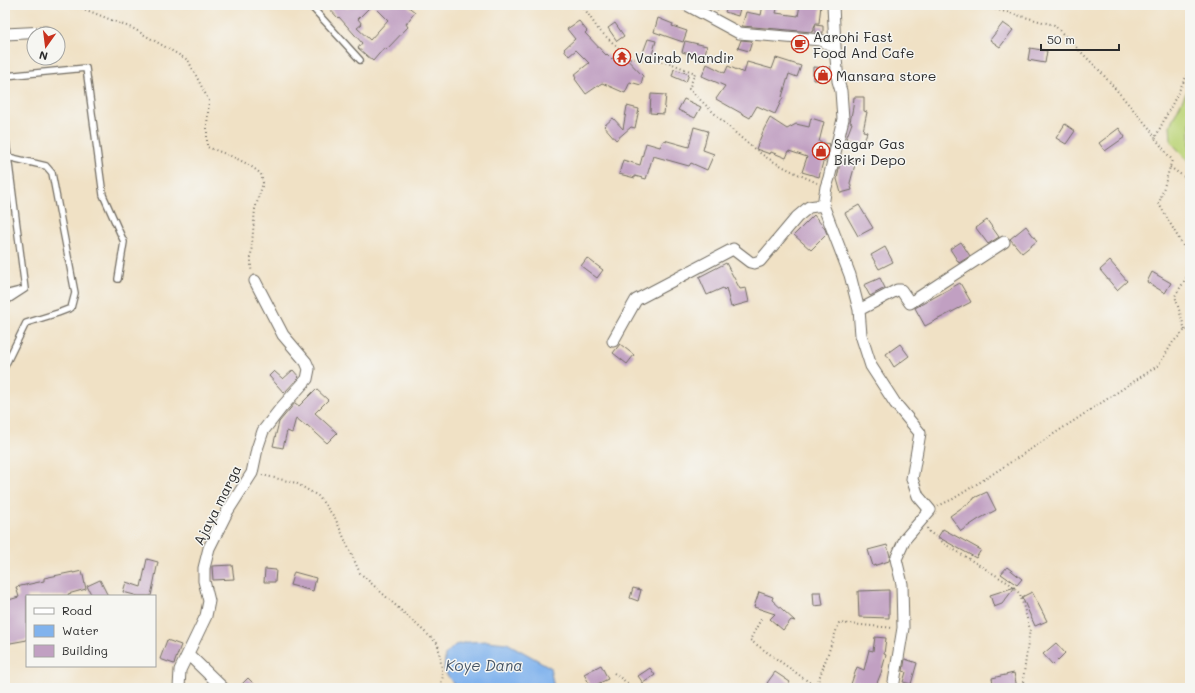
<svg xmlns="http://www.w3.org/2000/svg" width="1195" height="693" font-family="Mali,sans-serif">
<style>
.green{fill:#bdd57a;stroke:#748052}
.water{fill:#81b3ed;stroke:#566f8c}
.building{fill:#c1a0c2}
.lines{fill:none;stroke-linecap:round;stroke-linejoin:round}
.lane-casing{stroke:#706b61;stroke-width:8}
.street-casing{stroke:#706b61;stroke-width:13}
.path{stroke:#706b61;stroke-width:2;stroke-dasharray:1 3;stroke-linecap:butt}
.lane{stroke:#fff;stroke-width:5.5}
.street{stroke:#fff;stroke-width:11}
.labels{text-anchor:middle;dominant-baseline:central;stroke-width:3;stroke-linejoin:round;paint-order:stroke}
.poi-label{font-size:14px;fill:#2b2b2b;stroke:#f6f6f2;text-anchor:start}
.street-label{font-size:14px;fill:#2b2b2b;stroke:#f6f6f2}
.water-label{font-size:15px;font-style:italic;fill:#455465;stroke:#f6f6f2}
</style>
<rect width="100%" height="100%" fill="#f6f6f2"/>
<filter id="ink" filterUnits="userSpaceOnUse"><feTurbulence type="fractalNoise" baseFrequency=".025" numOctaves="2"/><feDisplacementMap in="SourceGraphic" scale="8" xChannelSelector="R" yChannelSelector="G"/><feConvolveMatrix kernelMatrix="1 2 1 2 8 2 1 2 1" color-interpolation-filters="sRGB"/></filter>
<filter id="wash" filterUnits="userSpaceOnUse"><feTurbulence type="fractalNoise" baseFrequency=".012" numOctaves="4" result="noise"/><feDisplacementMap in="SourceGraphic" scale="16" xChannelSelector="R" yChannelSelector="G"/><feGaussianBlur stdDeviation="0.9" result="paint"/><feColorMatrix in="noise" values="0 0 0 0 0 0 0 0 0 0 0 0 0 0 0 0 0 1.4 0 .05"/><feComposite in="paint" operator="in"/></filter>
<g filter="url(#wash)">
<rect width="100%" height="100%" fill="#f0e1c5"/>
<path class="green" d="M1190 85V163L1171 142 1170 125Z"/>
<path class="water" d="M487 641 507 643 550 667 554 688H456L444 670 445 655 455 645 468 642Z"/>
<g id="blocks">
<path class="building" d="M326 5H343L348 9 352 5H372L358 19 362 24 357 28 370 40 388 20 373 5H406L415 12 406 24 408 27 386 50 384 48 373 61 358 48 362 43 339 17 338 18Z
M728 5H741L738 16 725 12Z
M763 5H778L776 13 798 16 800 5H821L819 23H816L815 25 823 26V33L815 32V25L812 32 742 26 746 12 761 15Z
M658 18 673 24 672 26 687 31 683 42 654 32Z
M579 21 587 31 585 33 606 55 607 54 612 59 620 52 643 76 641 85 630 82 625 93 602 83 586 94 575 79 576 78 574 75 589 63 576 50 569 56 564 49 575 39 567 29Z
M615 23 624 36 617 41 608 28Z
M1003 23 1013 30 1000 47 990 40Z
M648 39 656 41 651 58 642 55Z
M741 40 752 41 749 51 738 48Z
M685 41 707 46 704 58 682 52Z
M1030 48 1047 51 1045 63 1028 60Z
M776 58 801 66 797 77 789 74 782 97H783L775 114 757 106 750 118 732 108 716 99 725 86 702 76 707 64 725 73 728 66 744 73 747 62 772 69Z
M813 67 827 68 826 80H813Z
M674 69 689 74 686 82 672 76Z
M651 94 666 95 664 114 650 113Z
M854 97H864V111L867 112 863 131 867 132 863 145 846 139 852 123 850 122 853 107Z
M684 99 701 107 695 118 678 110Z
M627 106 639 109 635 128 631 127 616 140 604 126 613 118 623 129Z
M770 118 787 129 796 124 809 127 811 118 824 122 819 142 830 144 825 162H823L819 177 802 172 807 157 789 151 786 158 771 152 770 154 756 149 764 129Z
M1065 124 1075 131 1066 144 1056 138Z
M694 127 708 131 703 150 714 154 707 170 691 163 689 166 653 156 646 179 635 176V178L619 174 623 160 640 165 646 143 660 147 664 140 689 147Z
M1119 128 1125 137 1105 151 1099 143Z
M841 157 856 161 850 183 852 190 841 193 837 179Z
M859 205 873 228 858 236 845 213Z
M814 215 825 229 827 234 811 250 794 235Z
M987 220 999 237 988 244 976 228Z
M1026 226 1037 241 1022 253 1010 239Z
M961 242 970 256 959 263 950 249Z
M885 247 893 262 879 269 871 255Z
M587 258 603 270 597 278 581 266Z
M1110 261 1127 281 1117 290 1100 270Z
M726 263 740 289 746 288 749 302 731 307 726 288 724 290 723 288 707 295 699 277Z
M1152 272 1171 283 1165 293 1147 282Z
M880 278 885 288 870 296 864 285Z
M960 283 971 302 925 326 915 308Z
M620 344 634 355 627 364 613 353Z
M900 344 909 356 894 367 886 354Z
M293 370 299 377 284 393 269 376 274 371 283 379Z
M316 389 328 400 315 413 337 433 327 443 307 425 306 426 296 418 292 433 287 431 283 448 273 446 279 422 295 403 299 406Z
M987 492 996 510 979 519 961 531 950 516 974 499V498Z
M943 529 981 550 976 558 938 537Z
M887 545 890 556 889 561 873 566 868 550Z
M147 559 158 562 151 596H138L123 592 126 582 141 587Z
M232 565 234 579 213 580 212 566Z
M1007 567 1022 579 1017 585 1001 574Z
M265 569 276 570 275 582H264Z
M82 571 86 589 68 594 69 596H27V640L5 644V601L19 597 16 587 44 581V578L73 572V573Z
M294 572 316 578 313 591 290 585Z
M100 580 108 596H92L87 586Z
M1015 587 1002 604 994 607 990 595Z
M633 588 641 590 638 601 630 598Z
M889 590V618L859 617 858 591Z
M759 592 773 597 772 600 795 621 791 620 783 630 770 619 775 614 754 607Z
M813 592H821L823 605 814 606Z
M1032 592 1047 621 1035 626 1022 597Z
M875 637 886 638 884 654 886 655 881 673 875 688H862L851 684 857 667 864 670 869 650 873 651Z
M167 640 181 645 174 664 160 659Z
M1056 643 1065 653 1053 665 1043 654Z
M905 659 917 663 911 684 903 682 906 672 903 671Z
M601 665 608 679 591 687 584 674Z
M650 668 655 675 643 683 638 676Z
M775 672 790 682 786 688H774L767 683Z
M1014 673 1017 688H994L992 678Z
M248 678 258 688H238Z"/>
</g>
</g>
<g filter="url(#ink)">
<use href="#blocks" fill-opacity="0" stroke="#706b61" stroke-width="1"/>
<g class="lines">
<defs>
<path id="lane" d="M310 5 360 60
M5 76 86 68 103 195 124 242 118 279
M5 133 25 289 5 302
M5 158 8 157 46 166 52 173 75 293 71 308 58 313 26 323 5 366
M5 294 21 290"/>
<path id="street" d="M687 5 739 33 821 40 835 47
M833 5 835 47 838 81 841 91 843 119 829 178 826 187 823 205 850 275 859 310 861 335 871 366 895 403 920 433 912 479 918 496 930 510 905 539 896 559 902 584 903 628 893 688
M5 34 46 32
M859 310 897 290H901L910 303 1004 242
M613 341 636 300 733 249 750 262 754 263 760 261 797 217 809 207 823 205
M188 654 223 688
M179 688 180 670 206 616 209 601 204 581V568L209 548 227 512 252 473 257 449 263 431 281 408 307 379 309 369 306 362 283 335 255 281"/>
</defs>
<use href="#lane" class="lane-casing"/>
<use href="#street" class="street-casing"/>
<path class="path" d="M74 5 134 29 188 60 209 101 207 125V147C226 154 245 160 261 174L263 183 255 209 251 255V268L252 272
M582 5 598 29 629 58 670 63 695 73 689 89C711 110 733 132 757 151 775 164 796 173 817 183
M980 5 1054 25 1100 71 1150 129 1155 138
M717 11 721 5
M1190 72 1188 73 1155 138 1172 160 1159 204 1190 258
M1170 167 1190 181
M1185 330 1175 296 1190 272
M262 475 296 483 318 496 335 518 360 573 438 644 443 676 440 688
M938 506 953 499 985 479 1159 365 1173 342 1185 330H1190
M927 528 928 531 948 546 1010 584 1020 594 1030 629 1023 680 1024 688
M761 619 750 640 816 687 839 623 894 628
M614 673 634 688"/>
<use href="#lane" class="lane"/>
<use href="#street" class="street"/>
</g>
</g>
<defs>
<symbol id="cafe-ring" viewBox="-11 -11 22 22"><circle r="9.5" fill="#f6f6f2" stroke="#c8321e" stroke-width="1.5"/><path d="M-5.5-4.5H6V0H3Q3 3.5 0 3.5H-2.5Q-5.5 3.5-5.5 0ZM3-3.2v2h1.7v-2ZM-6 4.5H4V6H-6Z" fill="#c8321e"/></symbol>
<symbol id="temple-ring" viewBox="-11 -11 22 22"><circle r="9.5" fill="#f6f6f2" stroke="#c8321e" stroke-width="1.5"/><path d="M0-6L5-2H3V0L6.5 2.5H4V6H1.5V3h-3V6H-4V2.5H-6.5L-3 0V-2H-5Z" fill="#c8321e"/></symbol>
<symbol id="shop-ring" viewBox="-11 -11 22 22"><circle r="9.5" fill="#f6f6f2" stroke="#c8321e" stroke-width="1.5"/><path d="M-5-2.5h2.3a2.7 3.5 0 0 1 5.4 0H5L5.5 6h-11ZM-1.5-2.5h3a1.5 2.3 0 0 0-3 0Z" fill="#c8321e"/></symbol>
</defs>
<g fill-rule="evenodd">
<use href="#cafe-ring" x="790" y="34" width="20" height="20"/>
<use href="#temple-ring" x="612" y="47" width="20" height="20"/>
<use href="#shop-ring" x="813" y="65" width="20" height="20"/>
<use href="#shop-ring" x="811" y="141" width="20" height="20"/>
</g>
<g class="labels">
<g class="poi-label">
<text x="813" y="36">Aarohi Fast<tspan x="813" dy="16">Food And Cafe</tspan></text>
<text x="635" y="57">Vairab Mandir</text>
<text x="836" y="75">Mansara store</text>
<text x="834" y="143">Sagar Gas<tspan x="834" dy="16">Bikri Depo</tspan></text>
</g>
<g class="street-label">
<text transform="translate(217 505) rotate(-63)">Ajaya marga</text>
</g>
<g class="water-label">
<text x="484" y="665">Koye Dana</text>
</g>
</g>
<rect width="1195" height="693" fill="none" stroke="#f6f6f2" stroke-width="20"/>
<rect x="26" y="595" width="130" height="72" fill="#f6f6f2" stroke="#a5a5a2"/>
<rect x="34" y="608" width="20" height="6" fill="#ffffff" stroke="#a5a5a2"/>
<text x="62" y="615" font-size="12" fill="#2b2b2b">Road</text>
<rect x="34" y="625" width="20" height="12" fill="#81b3ed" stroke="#a5a5a2"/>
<text x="62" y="635" font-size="12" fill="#2b2b2b">Water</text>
<rect x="34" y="645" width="20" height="12" fill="#c1a0c2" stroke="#a5a5a2"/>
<text x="62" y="655" font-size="12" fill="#2b2b2b">Building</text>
<g transform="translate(46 46) rotate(194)"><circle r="19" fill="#f6f6f2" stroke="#a5a5a2"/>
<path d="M0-3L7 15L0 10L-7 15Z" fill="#c8321e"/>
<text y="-6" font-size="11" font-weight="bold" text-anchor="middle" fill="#2b2b2b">N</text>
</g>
<path d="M1041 44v6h78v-6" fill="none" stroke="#2b2b2b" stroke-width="2"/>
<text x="1047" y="44" font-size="12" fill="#2b2b2b" stroke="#f6f6f2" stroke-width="3" paint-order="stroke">50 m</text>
</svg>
